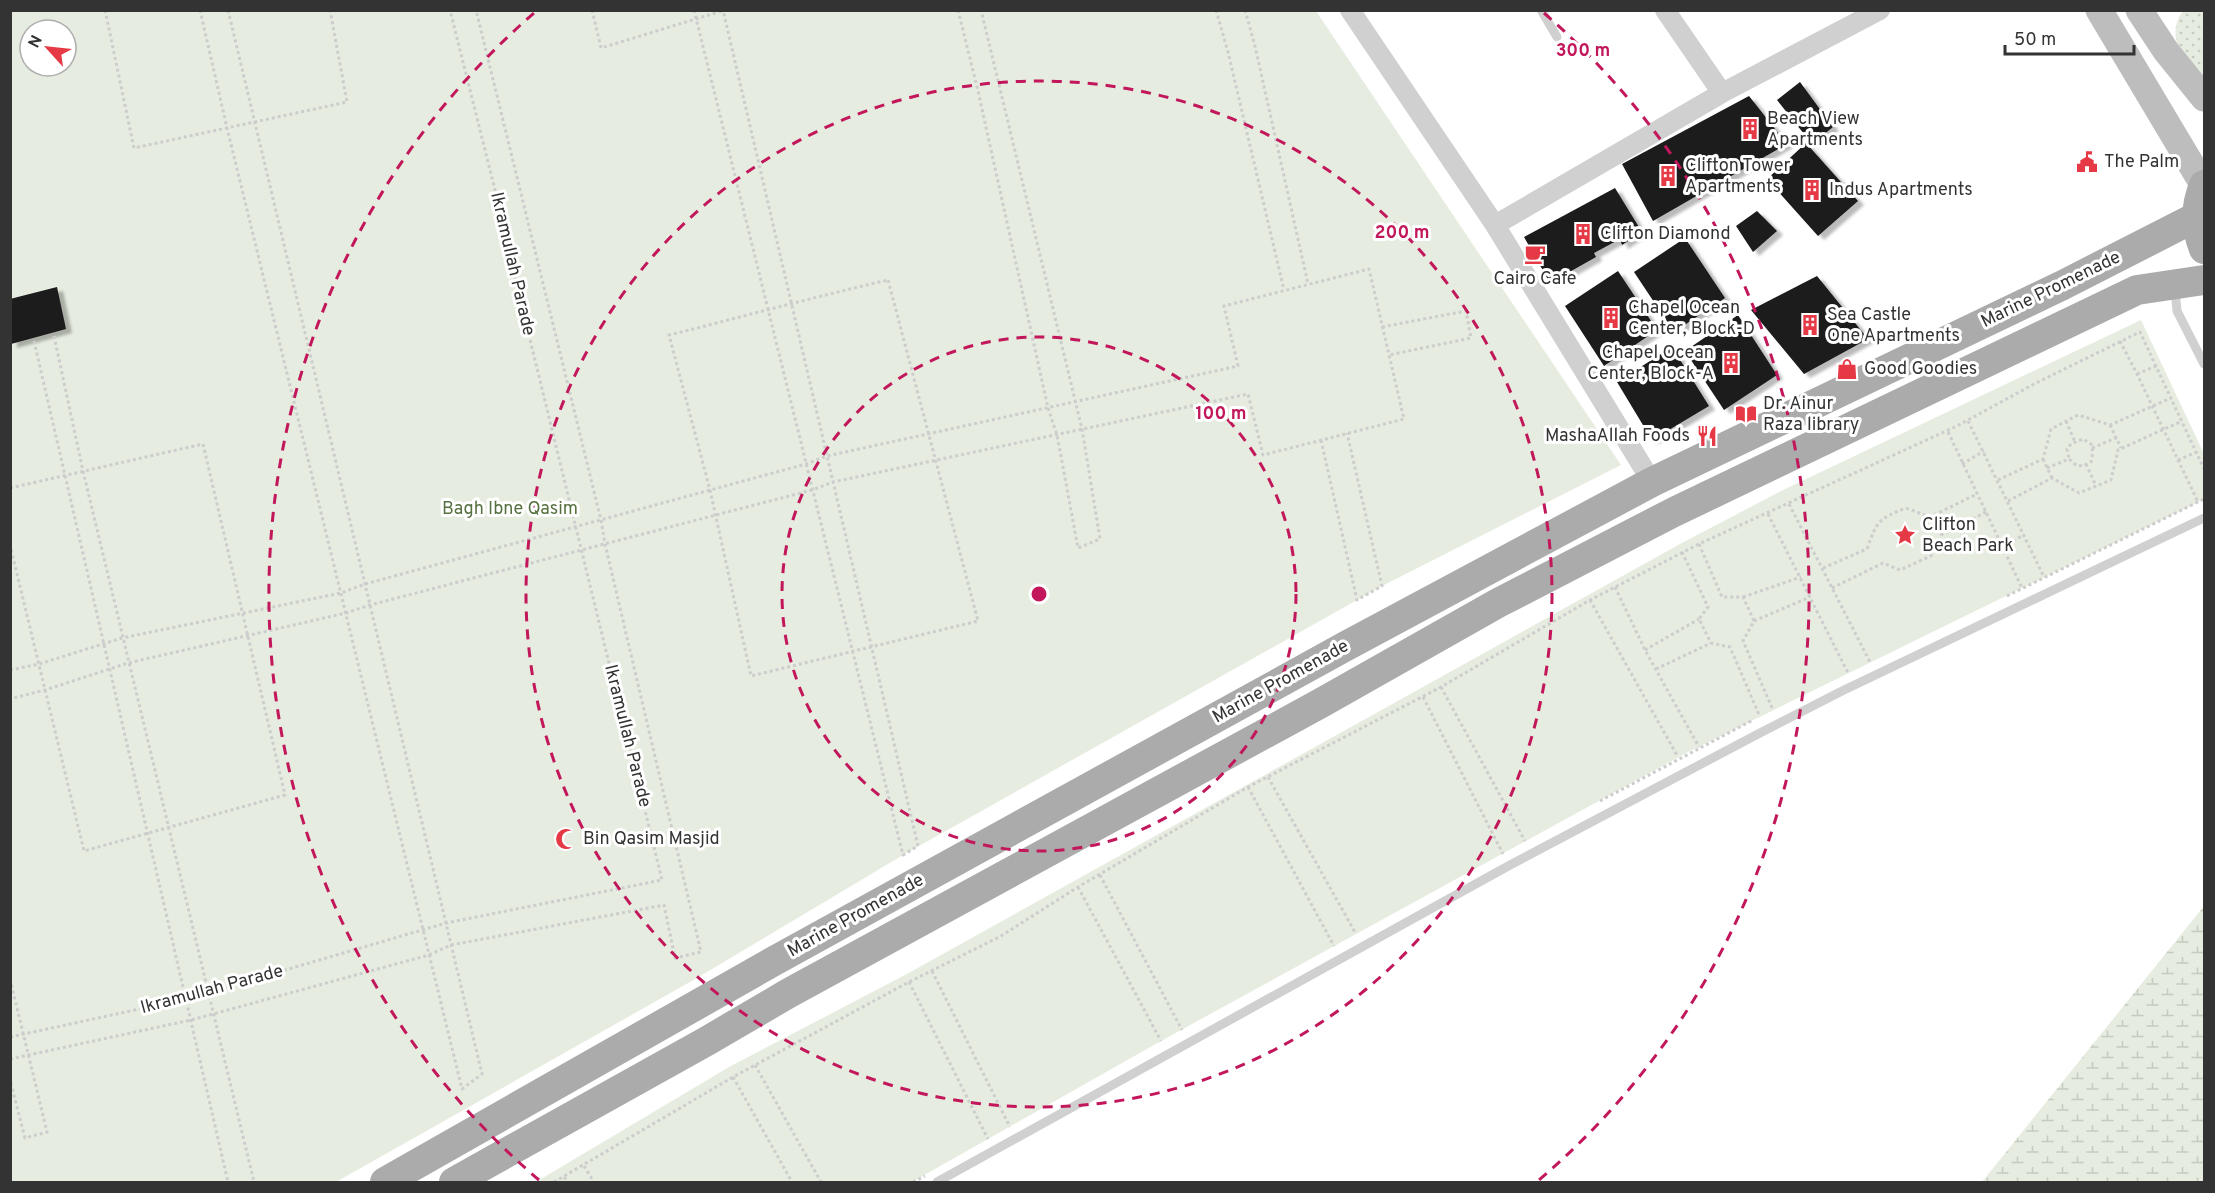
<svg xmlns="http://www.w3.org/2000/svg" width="2215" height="1193" font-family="Overpass,sans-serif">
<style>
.grass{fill:url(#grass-dots)}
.wetland{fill:url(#wetland-marsh)}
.park{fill:#e6ecdf;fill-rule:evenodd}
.building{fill:#1a1a1a;filter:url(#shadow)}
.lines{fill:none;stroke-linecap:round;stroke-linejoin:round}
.path{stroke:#cdcdcd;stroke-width:3;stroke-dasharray:3 3;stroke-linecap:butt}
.service{stroke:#d0d0d0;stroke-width:9}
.minor{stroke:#d0d0d0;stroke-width:20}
.secondary{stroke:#bdbdbd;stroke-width:27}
.primary{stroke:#ababab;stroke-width:30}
.ring{fill:none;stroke:#c2185b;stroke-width:3;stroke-dasharray:10 8}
.labels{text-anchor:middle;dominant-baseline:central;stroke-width:6;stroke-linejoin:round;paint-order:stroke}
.poi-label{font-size:18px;fill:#333;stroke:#fff;text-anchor:start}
.street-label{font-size:18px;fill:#333;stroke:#fff}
.park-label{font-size:18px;fill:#56703f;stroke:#fff}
.centre{fill:#c2185b;stroke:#fff;stroke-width:3}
.ring-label{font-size:18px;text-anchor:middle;font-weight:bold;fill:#c2185b;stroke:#fff;stroke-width:6;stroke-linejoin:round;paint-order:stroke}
</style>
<defs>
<pattern id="grass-dots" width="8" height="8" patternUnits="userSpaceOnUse" patternTransform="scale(1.5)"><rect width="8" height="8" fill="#e6ecdf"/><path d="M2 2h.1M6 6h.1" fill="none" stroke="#c6cbc0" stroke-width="1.8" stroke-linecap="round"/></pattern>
<pattern id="wetland-marsh" width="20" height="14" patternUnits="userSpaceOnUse" patternTransform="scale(1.5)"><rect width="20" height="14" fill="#e6ecdf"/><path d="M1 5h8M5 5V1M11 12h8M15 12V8" fill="none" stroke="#c6cbc0"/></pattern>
<filter id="shadow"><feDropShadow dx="6" dy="4" stdDeviation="1.5" flood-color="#0004"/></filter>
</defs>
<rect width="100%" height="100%" fill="#fff"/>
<path class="grass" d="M2183 11H2204V92C2190 68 2162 38 2183 11Z"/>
<path class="wetland" d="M2204 906V1182H1982Z"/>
<path class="park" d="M10 11H1316L1621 465 1382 586 903 855 697 978 336 1182H11ZM30 30H66V66H30Z
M2141 320 2204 454V499L1688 752 1161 1041 912 1182H536L729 1067 905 975 1680 544 1783 490Z"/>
<path class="building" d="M1800 82 1833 127 1812 144 1777 100Z
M1749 96 1787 144 1653 221 1622 164Z
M1806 143 1858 201 1818 236 1767 179Z
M1615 188 1642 232 1622 245 1620 239 1594 253 1596 257 1550 283 1524 237Z
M1757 211 1777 231 1753 252 1736 226Z
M1685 238 1725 298 1674 332 1634 272Z
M1618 271 1657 330 1604 366 1565 306Z
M1817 276 1868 339 1804 374 1751 310Z
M57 287 66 329 11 344 10 299Z
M1738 315 1777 375 1724 410 1685 351Z
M1672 347 1709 406 1652 440 1617 382Z"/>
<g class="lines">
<path class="path" d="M105 10 134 148 347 102 330 10
M200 10 227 128 462 1089 482 1074 228 10
M592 10 601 48 725 10
M694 10 903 855 918 846 723 10
M958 10 978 91 1048 408 1057 435 1078 548 1100 539 1082 429 981 10
M1216 10 1228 52 1284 290
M1245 10 1255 46 1308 284
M888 280 978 621 751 676 710 490 669 335C742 317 814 297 888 280Z
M1382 327 1466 311 1471 338 1389 355
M54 336 83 471 254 1182
M34 341 228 1182
M2120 341 2137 374 2198 502
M2137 374 2156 366
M1968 421 2044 577
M2066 421 2075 442
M2110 425 2121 448
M1948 432 2022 588
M1321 440 1357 600 1382 586 1347 433
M2092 448 2116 438
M2043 459 2052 478
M2178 460 2197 452
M1962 464 1984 451
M2086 464 2096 486
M2047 468 2069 459 2076 465 2083 466 2091 462 2093 452 2091 444 2083 439 2071 444 2067 449 2069 459
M1998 480 2043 459 2051 429 2078 415 2110 425 2171 398
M10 488 203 444 285 795 84 851 10 545
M2008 501 2052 478 2079 493 2111 480 2118 450 2182 421
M1789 504 1870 662
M1768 514 1848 673
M1699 544 1722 597H1743L1754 621 1743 641 1773 710
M2002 546 2024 535
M1682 552 1708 607 1699 619 1711 643 1730 647 1760 717
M1823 568 1867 549C1877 521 1878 519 1906 508L1930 517 1977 494
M1615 587 1645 650 1699 747
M1832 588 1883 563 1900 570 1931 556 1941 535 1986 512
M2007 596 2204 499
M1743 597 1801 577
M1590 600 1678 757
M1754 621 1810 597
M1645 650 1699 619
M1656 669 1711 643
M10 670 39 664 122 638 341 593 365 584 806 464 827 456 1238 366 1224 306 1369 269 1404 419 1263 455 1248 394 833 482 812 490 370 605 346 613 128 663 45 690 10 699
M1441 687 1525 841
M1423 697 1503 854
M1268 777 1356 934
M1248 787 1334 946
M1600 801 1753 720
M1100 875 1182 1030
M1078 887 1161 1041
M932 971 1010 1127
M10 979 47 1132 25 1138 10 1080
M909 982 988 1139
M10 1037 186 999 446 923 662 880 503 229 499 206 450 10
M10 1059 191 1020 429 955 451 945 664 905 675 958 701 952 605 544 601 520 476 10
M755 1065 821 1182
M733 1077 792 1182
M584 1166 594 1182
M564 1177 568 1182
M554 1182 733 1077 909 982 1001 936 1078 887 1248 787 1441 687 1590 600 1699 544 1957 426 2034 384 2140 332 2204 469
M913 1182 925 1176"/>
<path class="service" d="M1541 10 1557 37
M2175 289 2177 311 2204 364
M937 1182 1510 865 1758 734 1842 691 2204 518"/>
<path class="minor" d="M1350 10 1495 225 1652 482
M1665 10 1722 93
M1495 225 1722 93 1880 10"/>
<path class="secondary" d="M2099 10 2204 186
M2139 10 2166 51 2204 98"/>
<path class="primary" d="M2204 185C2195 208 2195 226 2204 249
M385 1182 774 961 1346 646 1652 482 2063 285 2196 217
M454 1182 707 1041 789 993 1321 703 1498 603 1674 512 2137 290 2204 280"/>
</g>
<g class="ring">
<circle cx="1039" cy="594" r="257"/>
<circle cx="1039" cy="594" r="513"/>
<path d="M539 1180A770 770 0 0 1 534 13M1544 13A770 770 0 0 1 1539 1180"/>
</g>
<defs>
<symbol id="building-bare" viewBox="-9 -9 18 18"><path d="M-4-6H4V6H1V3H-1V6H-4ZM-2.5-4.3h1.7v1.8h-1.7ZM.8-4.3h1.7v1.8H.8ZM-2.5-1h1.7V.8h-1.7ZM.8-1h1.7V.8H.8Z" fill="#e63946" stroke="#fff" stroke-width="2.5" paint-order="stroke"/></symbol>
<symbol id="civic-bare" viewBox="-9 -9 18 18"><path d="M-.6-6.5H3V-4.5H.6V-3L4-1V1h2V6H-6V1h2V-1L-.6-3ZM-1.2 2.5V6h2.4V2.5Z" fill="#e63946" stroke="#fff" stroke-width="2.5" paint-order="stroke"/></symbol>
<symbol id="cafe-bare" viewBox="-9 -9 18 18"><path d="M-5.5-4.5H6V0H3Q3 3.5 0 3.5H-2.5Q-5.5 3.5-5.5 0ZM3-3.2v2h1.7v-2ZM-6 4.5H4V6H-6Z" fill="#e63946" stroke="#fff" stroke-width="2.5" paint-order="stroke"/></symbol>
<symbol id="shop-bare" viewBox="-9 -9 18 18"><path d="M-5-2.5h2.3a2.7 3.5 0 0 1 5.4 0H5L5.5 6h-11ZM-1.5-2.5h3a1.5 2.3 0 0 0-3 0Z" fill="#e63946" stroke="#fff" stroke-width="2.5" paint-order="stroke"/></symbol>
<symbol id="library-bare" viewBox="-9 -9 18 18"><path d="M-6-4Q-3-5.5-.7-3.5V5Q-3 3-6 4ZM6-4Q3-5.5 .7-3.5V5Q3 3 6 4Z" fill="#e63946" stroke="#fff" stroke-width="2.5" paint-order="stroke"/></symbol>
<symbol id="restaurant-bare" viewBox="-9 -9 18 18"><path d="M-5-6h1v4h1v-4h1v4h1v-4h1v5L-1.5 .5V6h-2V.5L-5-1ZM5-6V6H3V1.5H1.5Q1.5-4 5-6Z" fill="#e63946" stroke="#fff" stroke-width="2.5" paint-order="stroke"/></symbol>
<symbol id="sight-bare" viewBox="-9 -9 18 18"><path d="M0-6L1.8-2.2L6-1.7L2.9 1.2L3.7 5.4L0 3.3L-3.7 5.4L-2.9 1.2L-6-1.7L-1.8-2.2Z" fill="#e63946" stroke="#fff" stroke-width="2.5" paint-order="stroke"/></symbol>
<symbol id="mosque-bare" viewBox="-9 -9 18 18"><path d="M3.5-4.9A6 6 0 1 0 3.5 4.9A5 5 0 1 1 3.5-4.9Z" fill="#e63946" stroke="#fff" stroke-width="2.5" paint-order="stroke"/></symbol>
</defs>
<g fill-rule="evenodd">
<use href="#building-bare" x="1735" y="114" width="30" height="30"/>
<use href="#civic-bare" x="2072" y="147" width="30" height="30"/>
<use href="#building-bare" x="1653" y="161" width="30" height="30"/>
<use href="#building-bare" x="1797" y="175" width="30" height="30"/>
<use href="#building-bare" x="1568" y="219" width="30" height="30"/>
<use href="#cafe-bare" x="1520" y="239" width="30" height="30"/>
<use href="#building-bare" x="1596" y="303" width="30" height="30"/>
<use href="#building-bare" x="1795" y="310" width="30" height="30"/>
<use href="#building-bare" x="1716" y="348" width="30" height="30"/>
<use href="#shop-bare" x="1832" y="354" width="30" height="30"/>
<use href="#library-bare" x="1731" y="399" width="30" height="30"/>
<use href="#restaurant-bare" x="1692" y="421" width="30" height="30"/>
<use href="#sight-bare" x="1890" y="520" width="30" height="30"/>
<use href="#mosque-bare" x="551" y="824" width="30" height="30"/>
</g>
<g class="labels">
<g class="poi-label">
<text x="1767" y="119">Beach View<tspan x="1767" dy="21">Apartments</tspan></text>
<text x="2104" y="162">The Palm</text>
<text x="1685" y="166">Clifton Tower<tspan x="1685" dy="21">Apartments</tspan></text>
<text x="1829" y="190">Indus Apartments</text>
<text x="1600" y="234">Clifton Diamond</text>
<text x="1535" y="279" text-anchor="middle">Cairo Cafe</text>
<text x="1628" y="308">Chapel Ocean<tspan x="1628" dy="21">Center, Block-D</tspan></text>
<text x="1827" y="315">Sea Castle<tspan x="1827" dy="21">One Apartments</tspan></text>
<text x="1714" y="353" text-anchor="end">Chapel Ocean<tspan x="1714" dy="21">Center, Block-A</tspan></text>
<text x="1864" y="369">Good Goodies</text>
<text x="1763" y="404">Dr. Ainur<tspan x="1763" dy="21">Raza library</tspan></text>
<text x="1690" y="436" text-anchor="end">MashaAllah Foods</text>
<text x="1922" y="525">Clifton<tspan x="1922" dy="21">Beach Park</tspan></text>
<text x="583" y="839">Bin Qasim Masjid</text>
</g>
<g class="street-label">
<text transform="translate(512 264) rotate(77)">Ikramullah Parade</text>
<text transform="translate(2051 290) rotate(-26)">Marine Promenade</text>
<text transform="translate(1281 682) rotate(-29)">Marine Promenade</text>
<text transform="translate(627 736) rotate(76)">Ikramullah Parade</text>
<text transform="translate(856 916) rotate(-29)">Marine Promenade</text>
<text transform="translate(212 990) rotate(-15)">Ikramullah Parade</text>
</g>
<g class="park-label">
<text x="510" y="509">Bagh Ibne Qasim</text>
</g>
</g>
<circle cx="1039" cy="594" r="9" class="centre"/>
<g class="ring-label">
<text x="1583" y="56">300 m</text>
<text x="1402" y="238">200 m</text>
<text x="1221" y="419">100 m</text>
</g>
<rect width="2215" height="1193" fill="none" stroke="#333333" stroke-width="24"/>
<g transform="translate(48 48) rotate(297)"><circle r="28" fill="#ffffff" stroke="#adadad" stroke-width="1.5"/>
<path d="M0-4.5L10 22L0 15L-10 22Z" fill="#e63946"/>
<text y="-9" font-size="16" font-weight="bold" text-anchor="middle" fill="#333333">N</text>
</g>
<path d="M2005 45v9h129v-9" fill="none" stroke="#333333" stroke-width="3"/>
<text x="2014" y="45" font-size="18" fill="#333333" stroke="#ffffff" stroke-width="4.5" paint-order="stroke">50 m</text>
</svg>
